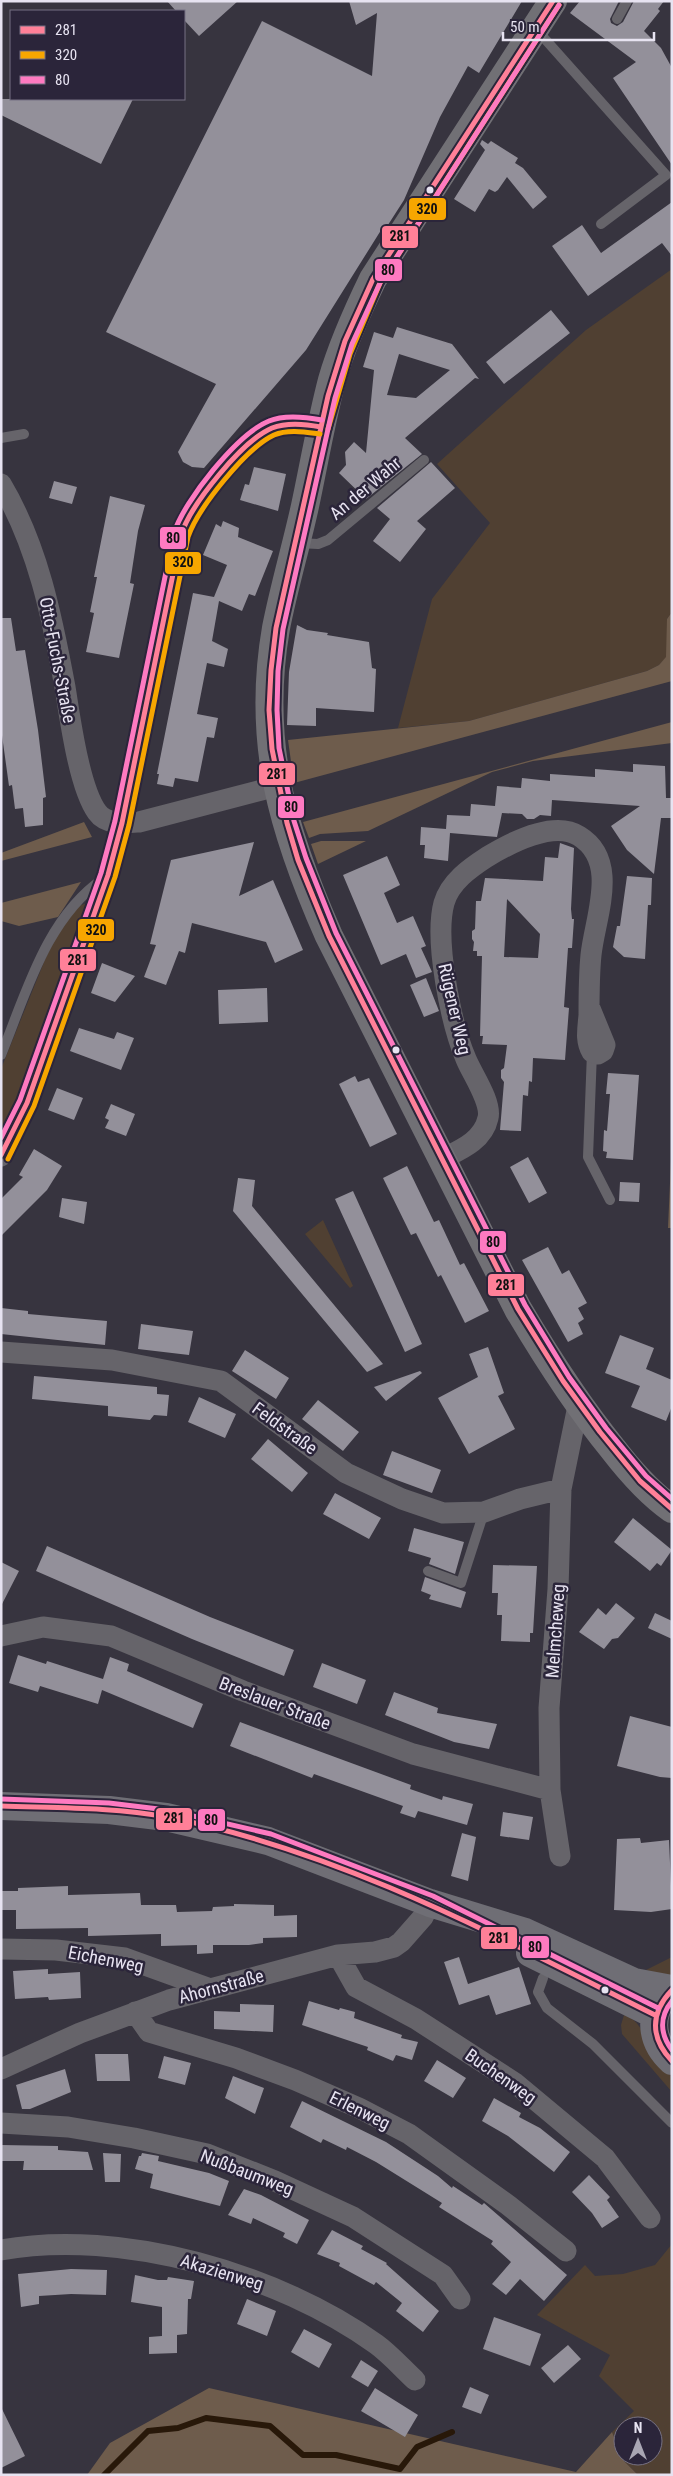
<svg xmlns="http://www.w3.org/2000/svg" width="673" height="2476" font-family="'Roboto Condensed',sans-serif">
<style>
.green{fill:#504032;fill-rule:evenodd}
.forest{fill:#6e5c4c}
.lines{fill:none;stroke-linecap:round;stroke-linejoin:round}
.stream{stroke:#281809;stroke-width:6}
.building{fill:#93909a;fill-rule:evenodd}
.service{stroke:#66646a;stroke-width:10}
.minor{stroke:#66646a;stroke-width:21}
.secondary{stroke:#717075;stroke-width:28}
.primary{stroke:#6f6e75;stroke-width:28}
.bus-1-casing{stroke:#2b253a;stroke-width:9}
.bus-2-casing{stroke:#2b253a;stroke-width:9}
.bus-3-casing{stroke:#2b253a;stroke-width:9}
.bus-1{stroke:#ff8098;stroke-width:5}
.bus-2{stroke:#f7a600;stroke-width:5}
.bus-3{stroke:#fe7ac1;stroke-width:5}
.bus-dot{fill:#e7e3f1;stroke:#2b253a;stroke-width:2}
.labels{text-anchor:middle;dominant-baseline:central;stroke-width:5;stroke-linejoin:round;paint-order:stroke}
.street-label{font-size:18px;fill:#e7e3f1;stroke:#2b253a}
.line-badge{stroke:#2b253a;stroke-width:2}
.pale-badge-label{font-size:14px;text-anchor:middle;font-weight:bold;fill:#111}
</style>
<rect width="100%" height="100%" fill="#37343f"/>
<path class="green" d="M672 269V612L667 619V657L659 665 647 671 469 721 398 728 432 599 490 523 437 464 586 330Z
M91 902 7 1127 1 1139V1069L46 957 60 929 70 915 81 905Z
M323 1220 353 1286 350 1288 305 1234Z
M672 1957V1977L646 1970Z
M624 2015C644 2022 644 2040 653 2056 657 2064 666 2070 672 2077V2092L622 2034 621 2025Z
M672 2244V2475H638L624 2461 612 2432 634 2411 599 2376 610 2355 537 2315 585 2265 595 2276 623 2274 655 2265ZM623 2426H653V2456H623Z"/>
<path class="forest" d="M672 612V681L294 783 288 740 469 721 647 671 659 665 666 657 667 619Z
M672 722V743L533 761 492 772 368 831 320 834 309 838 303 822Z
M84 822 92 837 1 861V853Z
M321 841H366L318 864 311 844Z
M81 882 58 917 19 926 1 921V903Z
M672 1138V1228H668Z
M209 2388 576 2472 612 2432 624 2461 638 2475H87L110 2443Z"/>
<g class="lines">
<path class="stream" d="M104 2475 148 2431 178 2428 206 2418 270 2426 303 2455H336L400 2469 417 2447 452 2432"/>
</g>
<path class="building" d="M167 1H238L199 36 184 20V11H176Z
M349 1H522L479 73 468 66 440 117 404 200 386 228 383 227 306 350 204 468 192 467 183 462 178 452 216 384 106 332 262 21 372 76 377 13 356 25Z
M580 1H619L610 19 611 23 617 26 623 22 634 1H664L658 9 660 11 644 31 661 48 672 68V165L613 78 636 62 570 13Z
M1 99H133L101 164 1 115Z
M482 140 488 144 491 141 518 158 515 163 523 168 547 197 533 209 507 177 498 190 495 192 489 189 475 212 454 199 485 150 480 144Z
M672 202V256L662 243 588 296 552 246 582 225 601 253Z
M551 310 570 333 504 384 486 362Z
M397 327 452 344 479 379 475 378 405 438 422 454 366 499 339 473 346 465 345 452 354 442 366 453 374 370 363 367 374 332 393 338ZM399 354 450 370 416 398 387 395Z
M431 462 455 488 417 521 426 529 400 562 373 541 390 519 377 508Z
M254 467 286 474 278 511 240 500 245 484 249 485Z
M54 481 77 487 72 504 49 498Z
M110 496 145 505 138 531 130 583 134 584 119 658 86 652 94 613 90 612 97 577H94Z
M223 521 239 528 238 537 273 551 255 596 249 594 242 611 219 601 212 641 228 649 224 667 207 663 197 714 218 718 214 738 207 737 198 782 175 778 173 787 157 784 159 774H157L193 593 214 597 227 565 203 555 216 524 221 527Z
M1 618H11L16 651 25 650 38 730 46 797 43 798V825L25 827 23 808 15 809 12 785 9 786 1 728Z
M297 625 307 630 328 633 327 635 369 642 372 668 376 669 374 712 316 708V726L287 725 289 672Z
M633 764 665 766 666 798H672V818H661L654 874 627 850 611 826 640 806 552 800 551 816 540 815 534 819H527L522 814 502 813 497 837 450 833 448 861 424 858 425 845H420L421 827 446 829 447 815 470 816 471 804 495 806 497 786 521 788 522 778 550 781V774L595 777V769L633 772Z
M254 842 239 896 273 880 303 950 275 963 266 942 192 923 185 953 179 951 166 985 144 977 156 945 150 944 171 860Z
M560 843 574 848 571 909 572 919H574L572 948H568L564 1007 569 1008 565 1060 533 1058 532 1082 529 1081 528 1096 523 1095 521 1131 500 1130 504 1082 501 1078V1070L504 1068 507 1045 482 1044 483 1036H480L482 956H477V951H473L474 942 472 939V931L475 929 476 901H481L485 878 543 881 545 857 558 858ZM507 899 540 934 538 958 504 957Z
M387 856 400 885 384 893 397 923 413 916 426 946 421 948 432 972 416 978 406 954 381 965 343 875Z
M627 876 652 878 651 905H648L645 959 624 957 613 947 617 926H620Z
M102 963 135 976 115 1002 91 993Z
M426 978 439 1011 424 1017 410 985Z
M267 988 268 1022 219 1024 218 990Z
M79 1028 114 1039 117 1032 134 1038 121 1070 70 1051Z
M608 1073 639 1075 633 1160 606 1158 607 1152 603 1151 604 1130 607 1131 610 1094H606Z
M355 1076 358 1082 369 1078 397 1134 370 1147 339 1084Z
M57 1088 83 1098 74 1120 48 1110Z
M111 1104 135 1114 126 1136 105 1128 109 1120 105 1118Z
M34 1149 62 1166 47 1190 1 1236V1199L23 1177 19 1175Z
M528 1157 547 1193 529 1203 510 1167Z
M407 1166 434 1222 439 1220 460 1265 464 1263 489 1311 465 1323 441 1275 438 1277 416 1233 411 1235 383 1178Z
M238 1178 255 1180 252 1206 383 1364 367 1372 233 1211Z
M620 1182 640 1183 639 1202 619 1201Z
M353 1191 422 1344 405 1352 335 1199Z
M62 1198 87 1202 84 1224 59 1217Z
M548 1247 562 1274 569 1270 587 1303 578 1308 584 1319 578 1323 583 1334 568 1342 522 1260Z
M1 1308 28 1311V1314L107 1321 105 1345 1 1334Z
M141 1324 193 1331 189 1355 138 1349Z
M620 1335 654 1348 646 1369 672 1380V1406L666 1421 631 1407 640 1386 605 1373Z
M488 1347 504 1393 498 1396 515 1429 469 1454 438 1398 478 1377 469 1354Z
M245 1350 289 1378 276 1399 232 1371Z
M420 1371 422 1373 386 1401 374 1387Z
M34 1376 157 1387V1394L169 1395 167 1416 154 1415 150 1420 108 1416V1406L32 1399Z
M199 1397 236 1414 225 1438 188 1422Z
M318 1400 359 1432 343 1451 302 1419Z
M268 1439 308 1473 292 1492 251 1459Z
M392 1451 441 1470 432 1493 383 1475Z
M335 1493 381 1518 369 1539 323 1514Z
M633 1518 672 1550 661 1566 657 1563 650 1571 614 1542Z
M414 1528 464 1542 455 1574 429 1564 431 1558 408 1551Z
M47 1546 210 1617 294 1650 284 1676 192 1639 36 1571Z
M1 1562 19 1571 1 1606Z
M493 1565 537 1566 533 1633H530V1642L501 1641 502 1615H497L498 1593H492Z
M425 1577 466 1592 461 1608 429 1599 431 1595 421 1591Z
M616 1603 635 1618 618 1638 612 1639 604 1649 579 1632 598 1608 606 1615Z
M655 1613 672 1621V1639L648 1628Z
M18 1655 46 1664 47 1661 103 1679 110 1657 129 1664 127 1671 203 1704 193 1728 102 1690 98 1704 40 1686 38 1692 9 1683Z
M322 1663 366 1680 357 1704 313 1687Z
M394 1692 438 1708 437 1713 497 1724 489 1749 454 1742 385 1715Z
M630 1716 672 1727V1778L660 1777 617 1766Z
M240 1722 411 1785 410 1789 442 1800 443 1796 473 1804 467 1825 418 1811 415 1818 400 1813 403 1806 314 1774 312 1778 230 1746Z
M503 1812 533 1817 529 1840 500 1836Z
M462 1833 476 1837 468 1881 451 1876Z
M640 1838 641 1843 669 1840 672 1909 651 1912 614 1910 617 1839Z
M68 1886V1895L140 1893 141 1905H176L177 1912 212 1911 213 1907 234 1906V1904L274 1905V1916L297 1915V1937L263 1938V1943L249 1945H213V1953L197 1954V1945L161 1946V1934L88 1936V1928L16 1929V1910H1V1891H18V1888Z
M459 1957 468 1984 519 1967 531 2004 496 2015 489 1995 459 2005 444 1962Z
M48 1969V1974L80 1972 81 1998 49 2000 48 1997 15 1999 13 1971Z
M309 2001 339 2010 340 2008 355 2012 354 2018 402 2035 401 2038 418 2042 412 2060 396 2055 393 2061 367 2050 368 2047 302 2025Z
M240 2004 274 2005 273 2032 214 2029V2011L240 2012Z
M95 2054H128L130 2081H97Z
M164 2056 191 2063 185 2085 158 2078Z
M437 2060 466 2078 453 2098 424 2081Z
M65 2069 71 2092 30 2109H22L16 2085Z
M233 2076 264 2088 255 2114 225 2098Z
M494 2098 521 2113 519 2117 540 2128 570 2152 554 2172 508 2136 482 2121Z
M302 2101 386 2142 438 2176 452 2188 453 2186 482 2205 484 2203 567 2275 544 2301 520 2279 506 2295 492 2284 511 2262 491 2244 493 2241 439 2207 442 2203 376 2162 347 2147 346 2150 323 2139 321 2143 290 2127Z
M1 2145 58 2146V2150L88 2152 93 2170H23L24 2161H1Z
M103 2153 121 2154 120 2182H105Z
M142 2153 159 2156 158 2161 209 2173 229 2181 220 2206 150 2188 153 2174 135 2169 139 2156H141Z
M589 2175 610 2197 607 2200 619 2217 602 2228 592 2213 572 2192Z
M244 2189 261 2195 309 2220 297 2244 283 2237 285 2233 253 2218 251 2224 228 2215Z
M332 2230 363 2246 361 2249 387 2263 386 2264 439 2311 423 2332 396 2311 402 2303 376 2282 374 2285 339 2266 340 2263 317 2254Z
M71 2269 107 2270 106 2295 71 2294 39 2296V2304L21 2307 18 2274Z
M135 2275 158 2280H167L168 2277 194 2281 191 2299H188L187 2334 177 2335V2353L149 2354V2337L162 2336V2307L131 2302Z
M247 2299 276 2311 267 2336 237 2324Z
M494 2317 541 2334 530 2366 483 2349Z
M304 2329 332 2344 319 2368 291 2352Z
M568 2345 581 2359 554 2383 541 2368Z
M361 2360 378 2371 368 2387 351 2377Z
M470 2387 489 2395 481 2414 462 2407Z
M375 2388 418 2415 405 2437 361 2411Z
M1 2407 25 2456 1 2468Z"/>
<g class="lines">
<path class="service" d="M617 19 627 1
M536 29 666 175 601 224
M1 438 24 434
M298 543 318 544 328 540 424 460
M592 1052 588 1157 610 1200
M1 1055C26 994 46 918 103 879
M428 1571 461 1583 484 1512
M543 1978 538 1992 547 2008 593 2044 672 2123"/>
<path class="minor" d="M1 484C38 546 52 617 65 687 70 718 79 787 97 812 106 825 125 823 139 822L277 786
M1 1156 27 1103 108 875 122 823 181 535C183 529 185 522 188 517 199 497 251 435 272 428 287 423 306 424 321 427
M442 1159C460 1150 483 1141 488 1118 492 1102 472 1074 466 1059 451 1024 434 940 444 903 450 882 470 868 487 857 510 843 554 820 579 836 620 861 595 917 591 955 589 975 589 995 589 1015 588 1028 585 1041 592 1052L598 1054 603 1051 605 1045 589 1006
M1 1352 112 1360 221 1381 346 1473 402 1499 443 1513 484 1512 520 1499 561 1489
M1 1636 43 1627 111 1636 243 1691 413 1754 550 1790
M560 1856 550 1790 549 1708 558 1589 561 1489 578 1406
M1 1949 56 1950 125 1958 208 1988
M338 1955 356 1987 416 2019 515 2083 605 2158 650 2218
M135 2012 149 2032 236 2058 295 2080 359 2108 409 2134 508 2205 566 2251
M1 2069 80 2033 169 2000 338 1955 375 1952 394 1947 401 1942 423 1917 430 1903
M1 2123 68 2127 134 2138 207 2154 275 2181 353 2217 443 2275 460 2299
M1 2250C121 2228 279 2274 376 2344 390 2354 403 2369 415 2380"/>
<path class="secondary" d="M553 1 373 279C357 312 342 345 332 380 321 422 314 464 305 506 296 547 284 587 276 628 256 743 283 832 329 936L518 1309C547 1358 577 1405 613 1449 630 1471 649 1493 672 1509"/>
<path class="primary" d="M1 1806 109 1810 166 1817 268 1841 430 1903 525 1932 634 1982 672 1989
M530 1953 655 2015
M663 1998C648 2020 653 2044 672 2061"/>
<defs>
<path id="bus-1" d="M553 1 373 279 345 341 328 396 276 628 271 670 269 710 272 749 287 823 298 860 329 936 518 1309 563 1381 600 1432 640 1481 672 1509
M1 1155 27 1103 108 875 122 823 181 535C191 504 242 441 272 428 287 422 306 424 321 427
M1 1806C56 1808 113 1807 167 1817 341 1851 498 1937 655 2015
M672 1990C650 2013 650 2038 672 2061"/>
<path id="bus-2" d="M328 429 350 354 380 283 559 5
M8 1159 34 1106 115 877 129 825 188 537C198 508 246 448 274 435 288 429 305 432 320 434"/>
<path id="bus-3" d="M559 5 380 283 352 344 335 398 283 629 278 671 277 710 279 748 294 821 306 858 336 933 525 1305 569 1377 606 1428 646 1476 672 1499
M1 1138 20 1100 101 873 115 821 174 533C184 501 237 434 269 421 285 414 306 417 322 420
M1 1799 109 1803 167 1810 271 1834 433 1896 658 2008
M672 2001C659 2017 660 2034 672 2050"/>
</defs>
<use href="#bus-1" class="bus-1-casing"/>
<use href="#bus-2" class="bus-2-casing"/>
<use href="#bus-3" class="bus-3-casing"/>
<use href="#bus-1" class="bus-1"/>
<use href="#bus-2" class="bus-2"/>
<use href="#bus-3" class="bus-3"/>
</g>
<g class="bus-dot">
<circle cx="430" cy="190" r="4.5"/>
<circle cx="396" cy="1050" r="4.5"/>
<circle cx="605" cy="1990" r="4.5"/>
</g>
<g class="labels">
<g class="street-label">
<text transform="translate(365 488) rotate(-40)">An der Wahr</text>
<text transform="translate(58 660) rotate(79)">Otto-Fuchs-Straße</text>
<text transform="translate(455 1009) rotate(77)">Rügener Weg</text>
<text transform="translate(285 1428) rotate(36)">Feldstraße</text>
<text transform="translate(555 1631) rotate(-86)">Melmcheweg</text>
<text transform="translate(275 1703) rotate(21)">Breslauer Straße</text>
<text transform="translate(106 1959) rotate(11)">Eichenweg</text>
<text transform="translate(221 1986) rotate(-15)">Ahornstraße</text>
<text transform="translate(501 2076) rotate(35)">Buchenweg</text>
<text transform="translate(360 2110) rotate(26)">Erlenweg</text>
<text transform="translate(247 2172) rotate(21)">Nußbaumweg</text>
<text transform="translate(222 2272) rotate(17)">Akazienweg</text>
</g>
</g>
<g class="line-badge">
<rect x="408" y="197" width="39" height="24" rx="5" fill="#f7a600"/>
<rect x="381" y="225" width="38" height="24" rx="5" fill="#ff8098"/>
<rect x="374" y="258" width="29" height="24" rx="5" fill="#fe7ac1"/>
<rect x="159" y="526" width="28" height="24" rx="5" fill="#fe7ac1"/>
<rect x="164" y="551" width="38" height="24" rx="5" fill="#f7a600"/>
<rect x="258" y="762" width="38" height="24" rx="5" fill="#ff8098"/>
<rect x="277" y="795" width="28" height="24" rx="5" fill="#fe7ac1"/>
<rect x="77" y="918" width="38" height="24" rx="5" fill="#f7a600"/>
<rect x="59" y="948" width="38" height="24" rx="5" fill="#ff8098"/>
<rect x="479" y="1230" width="28" height="24" rx="5" fill="#fe7ac1"/>
<rect x="487" y="1273" width="38" height="24" rx="5" fill="#ff8098"/>
<rect x="155" y="1807" width="38" height="24" rx="5" fill="#ff8098"/>
<rect x="197" y="1808" width="29" height="24" rx="5" fill="#fe7ac1"/>
<rect x="480" y="1926" width="38" height="24" rx="5" fill="#ff8098"/>
<rect x="521" y="1935" width="29" height="24" rx="5" fill="#fe7ac1"/>
</g>
<g class="pale-badge-label">
<text x="427" y="214">320</text>
<text x="400" y="241">281</text>
<text x="388" y="275">80</text>
<text x="173" y="543">80</text>
<text x="183" y="567">320</text>
<text x="277" y="779">281</text>
<text x="291" y="812">80</text>
<text x="96" y="935">320</text>
<text x="78" y="965">281</text>
<text x="493" y="1247">80</text>
<text x="506" y="1290">281</text>
<text x="174" y="1823">281</text>
<text x="211" y="1825">80</text>
<text x="499" y="1943">281</text>
<text x="535" y="1952">80</text>
</g>
<rect width="673" height="2476" fill="none" stroke="#e7e3f1" stroke-width="5"/>
<rect x="10" y="10" width="175" height="90" fill="#2b253a" stroke="#767183"/>
<rect x="20" y="26" width="25" height="8" fill="#ff8098" stroke="#767183"/>
<text x="55" y="35" font-size="15" fill="#e7e3f1">281</text>
<rect x="20" y="51" width="25" height="8" fill="#f7a600" stroke="#767183"/>
<text x="55" y="60" font-size="15" fill="#e7e3f1">320</text>
<rect x="20" y="76" width="25" height="8" fill="#fe7ac1" stroke="#767183"/>
<text x="55" y="85" font-size="15" fill="#e7e3f1">80</text>
<g transform="translate(638 2441)"><circle r="24" fill="#2b253a" stroke="#767183"/>
<path d="M0-4L9 19L0 12L-9 19Z" fill="#a9a6b3"/>
<text y="-8" font-size="14" font-weight="bold" text-anchor="middle" fill="#e7e3f1">N</text>
</g>
<path d="M503 32v8h151v-8" fill="none" stroke="#e7e3f1" stroke-width="2.5"/>
<text x="510" y="32" font-size="15" fill="#e7e3f1" stroke="#2b253a" stroke-width="4" paint-order="stroke">50 m</text>
</svg>
